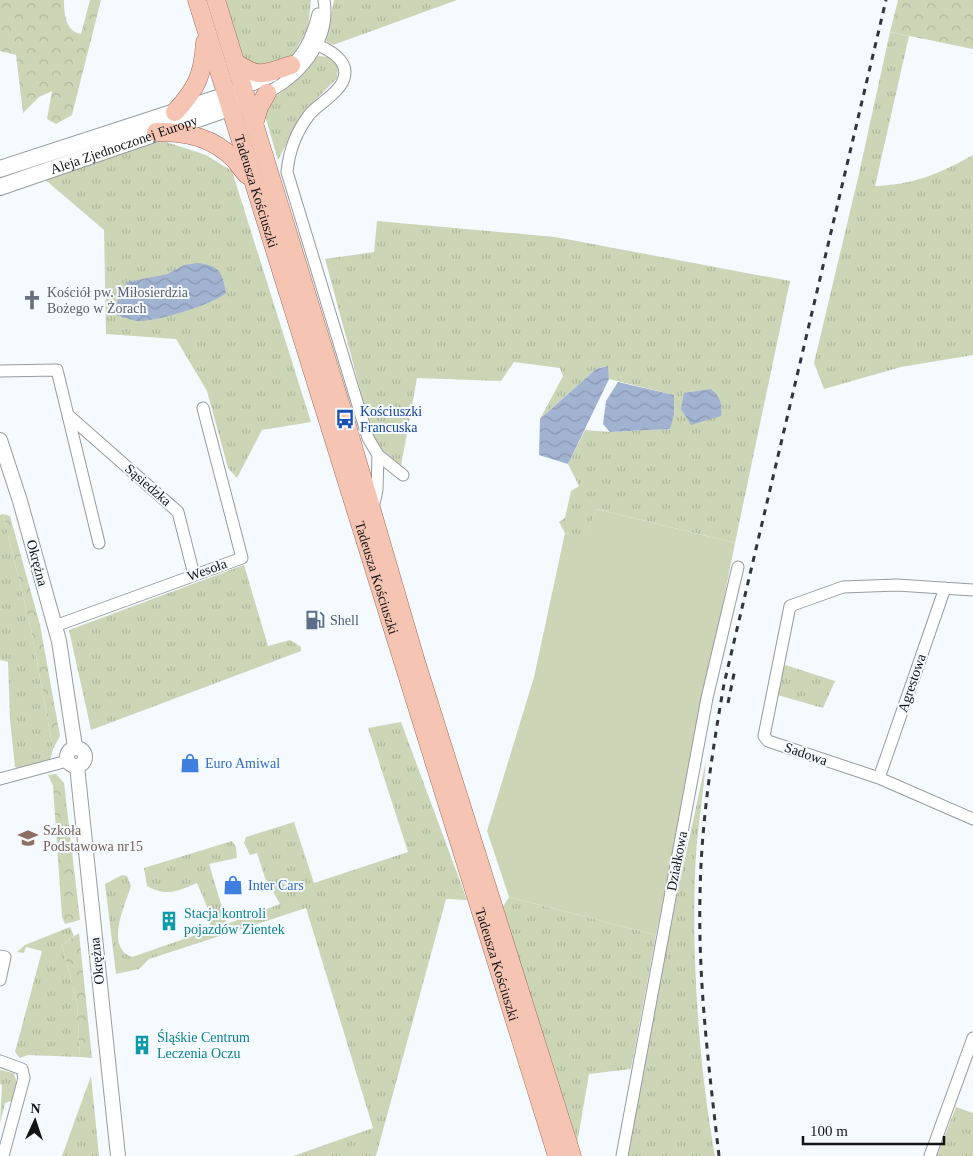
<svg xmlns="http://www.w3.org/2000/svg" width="973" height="1156" font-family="'Times New Roman',serif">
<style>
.grass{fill:url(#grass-tufts)}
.forest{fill:url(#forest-crowns)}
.garden{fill:#ccd6b7}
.water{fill:url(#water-waves)}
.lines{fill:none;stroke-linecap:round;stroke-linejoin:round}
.minor-casing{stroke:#979ca0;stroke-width:13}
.tertiary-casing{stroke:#979ca0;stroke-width:16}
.secondary-casing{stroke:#979ca0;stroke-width:18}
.primary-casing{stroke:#a26d59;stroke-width:19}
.minor{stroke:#fff;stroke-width:11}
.tertiary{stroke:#fff;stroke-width:14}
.secondary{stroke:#fff;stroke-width:16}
.primary{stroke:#f6c4b2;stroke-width:18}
.rail{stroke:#333638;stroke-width:3;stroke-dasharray:6 6;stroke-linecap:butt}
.labels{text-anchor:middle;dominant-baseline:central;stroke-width:4;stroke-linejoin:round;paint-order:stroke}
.street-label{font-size:14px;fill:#111315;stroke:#f4fafe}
.worship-label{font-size:14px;fill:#5b616d;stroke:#f4fafe;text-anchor:start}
.transit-label{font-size:14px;fill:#164399;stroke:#f4fafe;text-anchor:start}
.service-label{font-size:14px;fill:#4e5e75;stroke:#f4fafe;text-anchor:start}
.shop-label{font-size:14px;fill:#366cbe;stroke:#f4fafe;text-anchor:start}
.education-label{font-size:14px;fill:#785e54;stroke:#f4fafe;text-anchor:start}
.culture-label{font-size:14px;fill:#0d838f;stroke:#f4fafe;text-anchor:start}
</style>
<defs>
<pattern id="grass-tufts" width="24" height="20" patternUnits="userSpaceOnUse" patternTransform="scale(1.25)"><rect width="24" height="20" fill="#ccd6b7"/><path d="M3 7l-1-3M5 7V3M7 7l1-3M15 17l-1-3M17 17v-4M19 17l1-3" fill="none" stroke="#aeb79c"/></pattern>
<pattern id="forest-crowns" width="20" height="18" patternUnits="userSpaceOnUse" patternTransform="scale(1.25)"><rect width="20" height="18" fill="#ccd6b7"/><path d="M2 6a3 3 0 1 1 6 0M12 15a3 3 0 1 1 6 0" fill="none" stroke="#aeb79c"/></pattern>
<pattern id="water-waves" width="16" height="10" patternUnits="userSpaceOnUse" patternTransform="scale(1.25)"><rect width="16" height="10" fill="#a2b2d1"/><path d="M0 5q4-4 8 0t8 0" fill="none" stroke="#8a98b3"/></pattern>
</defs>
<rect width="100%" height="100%" fill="#f4fafe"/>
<path class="grass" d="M226 0H311L308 28 291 59 263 70 243 60Z
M334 0H457L333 45 326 41Z
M890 32 909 36 875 186C913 185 941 173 973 155V355L901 367 824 389 814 363 858 178Z
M318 56 329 57 338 65 337 78 302 114 278 160 265 116 269 99 282 92Z
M160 140 206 155 232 171 311 422 262 430 237 478 228 468 207 391 176 339 106 334 104 230 42 177Z
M377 221 555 237 790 281 735 543 597 509 585 537 565 533 559 522 565 518 571 491 579 486 568 464 585 430 610 432 669 429 674 415V395L609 379 607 366 596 369 540 419 563 376 560 368 514 362 501 381 417 378 401 466 375 444 325 259 374 252Z
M3 514 31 629 53 749 50 760 18 768 15 767 10 720 8 662 0 660V515Z
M244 565 268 646 290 640 301 647V651L91 730 69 630Z
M779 663 835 681 823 708 774 694Z
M401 722 467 900 446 899 376 1156H293L373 1128 306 908 149 959 139 969 116 974 105 884 122 875 127 876 131 886C124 908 105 947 132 957L210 930V914L197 883C178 891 166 897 147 886L144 868 232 841 236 847 237 858 209 864 227 924 280 904 265 878 257 853 250 855 244 843 246 837 294 822 314 883 408 852 368 728Z
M706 761C703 799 696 837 695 875 692 965 699 1067 715 1156H628L665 951Z
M509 897 656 935 631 1069 589 1074 577 1144 502 908Z
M70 927 74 936 62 945 77 1002 80 1057 28 1055 20 1058 15 1052 42 951 26 947 24 953 17 952 25 945Z
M0 1070 14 1073 17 1084 14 1100 5 1103 0 1123 2 1085 0 1084Z
M91 1076 99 1156H62Z
M956 1107 973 1113V1156H937Z"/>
<path class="forest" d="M0 0H64C64 13 65 31 81 34L90 0H101L72 115 56 124 47 119 52 91 39 97 23 113 16 55 0 51Z
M898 0H973V49L890 32Z
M3 514 10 516 40 625 60 736 53 749 31 629Z
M56 774 64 783 80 920 65 924 62 917 53 786 48 775Z
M79 933 92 1058 80 1057 77 1002 62 945Z"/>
<path class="garden" d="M597 509 735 543 656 935 509 897 487 831 534 677 565 533 585 536Z"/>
<path class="water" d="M197 263C220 266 222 271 226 293 214 304 156 322 138 321 131 320 123 317 116 315L115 306 127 282 168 274 184 265Z
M608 366 609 379 568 464 539 455 540 419 596 369Z
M618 382 674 395V415L670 429 610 432 603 424 606 401Z
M711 389C721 397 722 404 721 416L691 425 681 409 684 393Z"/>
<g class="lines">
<defs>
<path id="minor" d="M309 41C326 48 354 60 342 83 335 96 318 104 309 115 296 132 289 151 287 172L368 438 378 455 403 475
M287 68C305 56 313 34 318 14
M243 89 273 76
M262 95C298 79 331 42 324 0
M0 371 57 370 99 543
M68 415 178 512 194 575
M373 508 377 490 378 455
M973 590 897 585 843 587 790 606 764 736 768 741 879 778 973 819
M55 626 242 558 203 408
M879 778 945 588
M0 779 67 761
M0 956 5 957 0 980
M0 1061 22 1069 24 1078 3 1156
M622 1156 707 698 738 567
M930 1156 973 1038"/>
<path id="tertiary" d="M0 440 20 501 59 641 75 747
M67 757a9 9 0 1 1 18 0a9 9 0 1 1-18 0Z
M77 766 118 1156"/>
<g id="secondary">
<path d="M0 169 239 91"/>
<path id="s1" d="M0 187 244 103"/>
</g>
<g id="primary">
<path id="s2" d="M197 0 557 1156"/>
<path d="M216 0 345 419 416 662 572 1156"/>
<path d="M235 62C259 79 265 74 291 65"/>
<path d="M175 112C197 88 203 75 205 42"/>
<path d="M254 124 259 107 267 93"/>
<path d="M156 132C187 132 213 137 235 160 239 165 243 171 247 175"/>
</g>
</defs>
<use href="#minor" class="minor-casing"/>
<use href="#tertiary" class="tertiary-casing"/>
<use href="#secondary" class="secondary-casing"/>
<use href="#primary" class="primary-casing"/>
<use href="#minor" class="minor"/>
<use href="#tertiary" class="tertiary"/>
<use href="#secondary" class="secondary"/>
<use href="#primary" class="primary"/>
<path class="rail" d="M728 703 735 669
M719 1156C709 1069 698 982 700 895 701 824 712 753 724 684L886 0"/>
</g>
<defs>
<symbol id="church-bare" viewBox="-9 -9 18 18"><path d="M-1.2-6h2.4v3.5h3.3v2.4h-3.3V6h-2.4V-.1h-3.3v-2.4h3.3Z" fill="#6b7280" stroke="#f4fafe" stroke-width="2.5" paint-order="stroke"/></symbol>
<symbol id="bus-bare" viewBox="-9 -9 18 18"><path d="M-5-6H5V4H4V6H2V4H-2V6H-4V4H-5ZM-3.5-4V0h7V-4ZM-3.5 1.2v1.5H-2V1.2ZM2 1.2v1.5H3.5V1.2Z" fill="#1a4fb4" stroke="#f4fafe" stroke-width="2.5" paint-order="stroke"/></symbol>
<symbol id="fuel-bare" viewBox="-9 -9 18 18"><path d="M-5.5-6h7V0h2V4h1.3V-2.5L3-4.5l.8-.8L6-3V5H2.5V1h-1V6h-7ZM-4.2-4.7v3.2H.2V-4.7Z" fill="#5c6f8a" stroke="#f4fafe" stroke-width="2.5" paint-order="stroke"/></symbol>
<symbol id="shop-bare" viewBox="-9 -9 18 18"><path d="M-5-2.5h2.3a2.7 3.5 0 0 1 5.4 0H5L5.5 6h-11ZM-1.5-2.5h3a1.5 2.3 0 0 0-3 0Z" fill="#3f7fe0" stroke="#f4fafe" stroke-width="2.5" paint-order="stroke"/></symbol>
<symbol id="school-bare" viewBox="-9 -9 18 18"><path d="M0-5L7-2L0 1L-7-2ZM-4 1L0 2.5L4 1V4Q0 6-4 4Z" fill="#8d6e63" stroke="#f4fafe" stroke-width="2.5" paint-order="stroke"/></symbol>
<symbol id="building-bare" viewBox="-9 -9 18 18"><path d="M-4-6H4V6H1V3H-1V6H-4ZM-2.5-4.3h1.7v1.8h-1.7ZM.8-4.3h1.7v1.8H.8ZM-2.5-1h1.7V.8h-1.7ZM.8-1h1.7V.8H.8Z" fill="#0f9aa8" stroke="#f4fafe" stroke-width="2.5" paint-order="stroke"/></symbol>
</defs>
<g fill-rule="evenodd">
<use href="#church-bare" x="18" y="286" width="28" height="28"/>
<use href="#bus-bare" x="331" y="405" width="28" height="28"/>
<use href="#fuel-bare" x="301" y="606" width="28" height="28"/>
<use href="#shop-bare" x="176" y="749" width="28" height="28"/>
<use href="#school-bare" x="14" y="824" width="28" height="28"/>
<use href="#shop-bare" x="219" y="871" width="28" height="28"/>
<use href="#building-bare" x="155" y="907" width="28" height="28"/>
<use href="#building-bare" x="128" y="1031" width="28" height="28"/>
</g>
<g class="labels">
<g class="street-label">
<text stroke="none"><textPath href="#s1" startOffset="131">Aleja Zjednoczonej Europy</textPath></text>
<text stroke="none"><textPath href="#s2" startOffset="200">Tadeusza Kościuszki</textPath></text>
<text transform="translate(148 485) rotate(41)">Sąsiedzka</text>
<text transform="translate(37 563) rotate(75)">Okrężna</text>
<text transform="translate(207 570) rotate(-20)">Wesoła</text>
<text stroke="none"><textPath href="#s2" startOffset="605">Tadeusza Kościuszki</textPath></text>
<text transform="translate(912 683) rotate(-71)">Agrestowa</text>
<text transform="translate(806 754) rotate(19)">Sadowa</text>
<text transform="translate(677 861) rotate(-79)">Działkowa</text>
<text transform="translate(97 961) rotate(-96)">Okrężna</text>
<text stroke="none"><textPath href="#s2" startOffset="1010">Tadeusza Kościuszki</textPath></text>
</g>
<g class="worship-label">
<text x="47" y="292">Kościół pw. Miłosierdzia<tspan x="47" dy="16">Bożego w Żorach</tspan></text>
</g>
<g class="transit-label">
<text x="360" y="411">Kościuszki<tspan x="360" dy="16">Francuska</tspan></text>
</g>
<g class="service-label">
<text x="330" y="620">Shell</text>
</g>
<g class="shop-label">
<text x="205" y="763">Euro Amiwal</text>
<text x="248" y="885">Inter Cars</text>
</g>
<g class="education-label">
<text x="43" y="830">Szkoła<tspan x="43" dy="16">Podstawowa nr15</tspan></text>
</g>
<g class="culture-label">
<text x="184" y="913">Stacja kontroli<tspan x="184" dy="16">pojazdów Zientek</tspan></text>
<text x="157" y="1037">Śląśkie Centrum<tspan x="157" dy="16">Leczenia Oczu</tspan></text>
</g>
</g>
<g transform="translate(35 1121) rotate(3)" stroke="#f4fafe" stroke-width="4" paint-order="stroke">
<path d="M0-4L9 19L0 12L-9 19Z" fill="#111315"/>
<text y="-8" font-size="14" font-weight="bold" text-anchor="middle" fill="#111315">N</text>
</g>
<path d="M803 1136v8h141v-8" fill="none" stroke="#111315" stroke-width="2.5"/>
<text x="810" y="1136" font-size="15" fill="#111315" stroke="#f4fafe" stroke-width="4" paint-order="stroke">100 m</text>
</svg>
